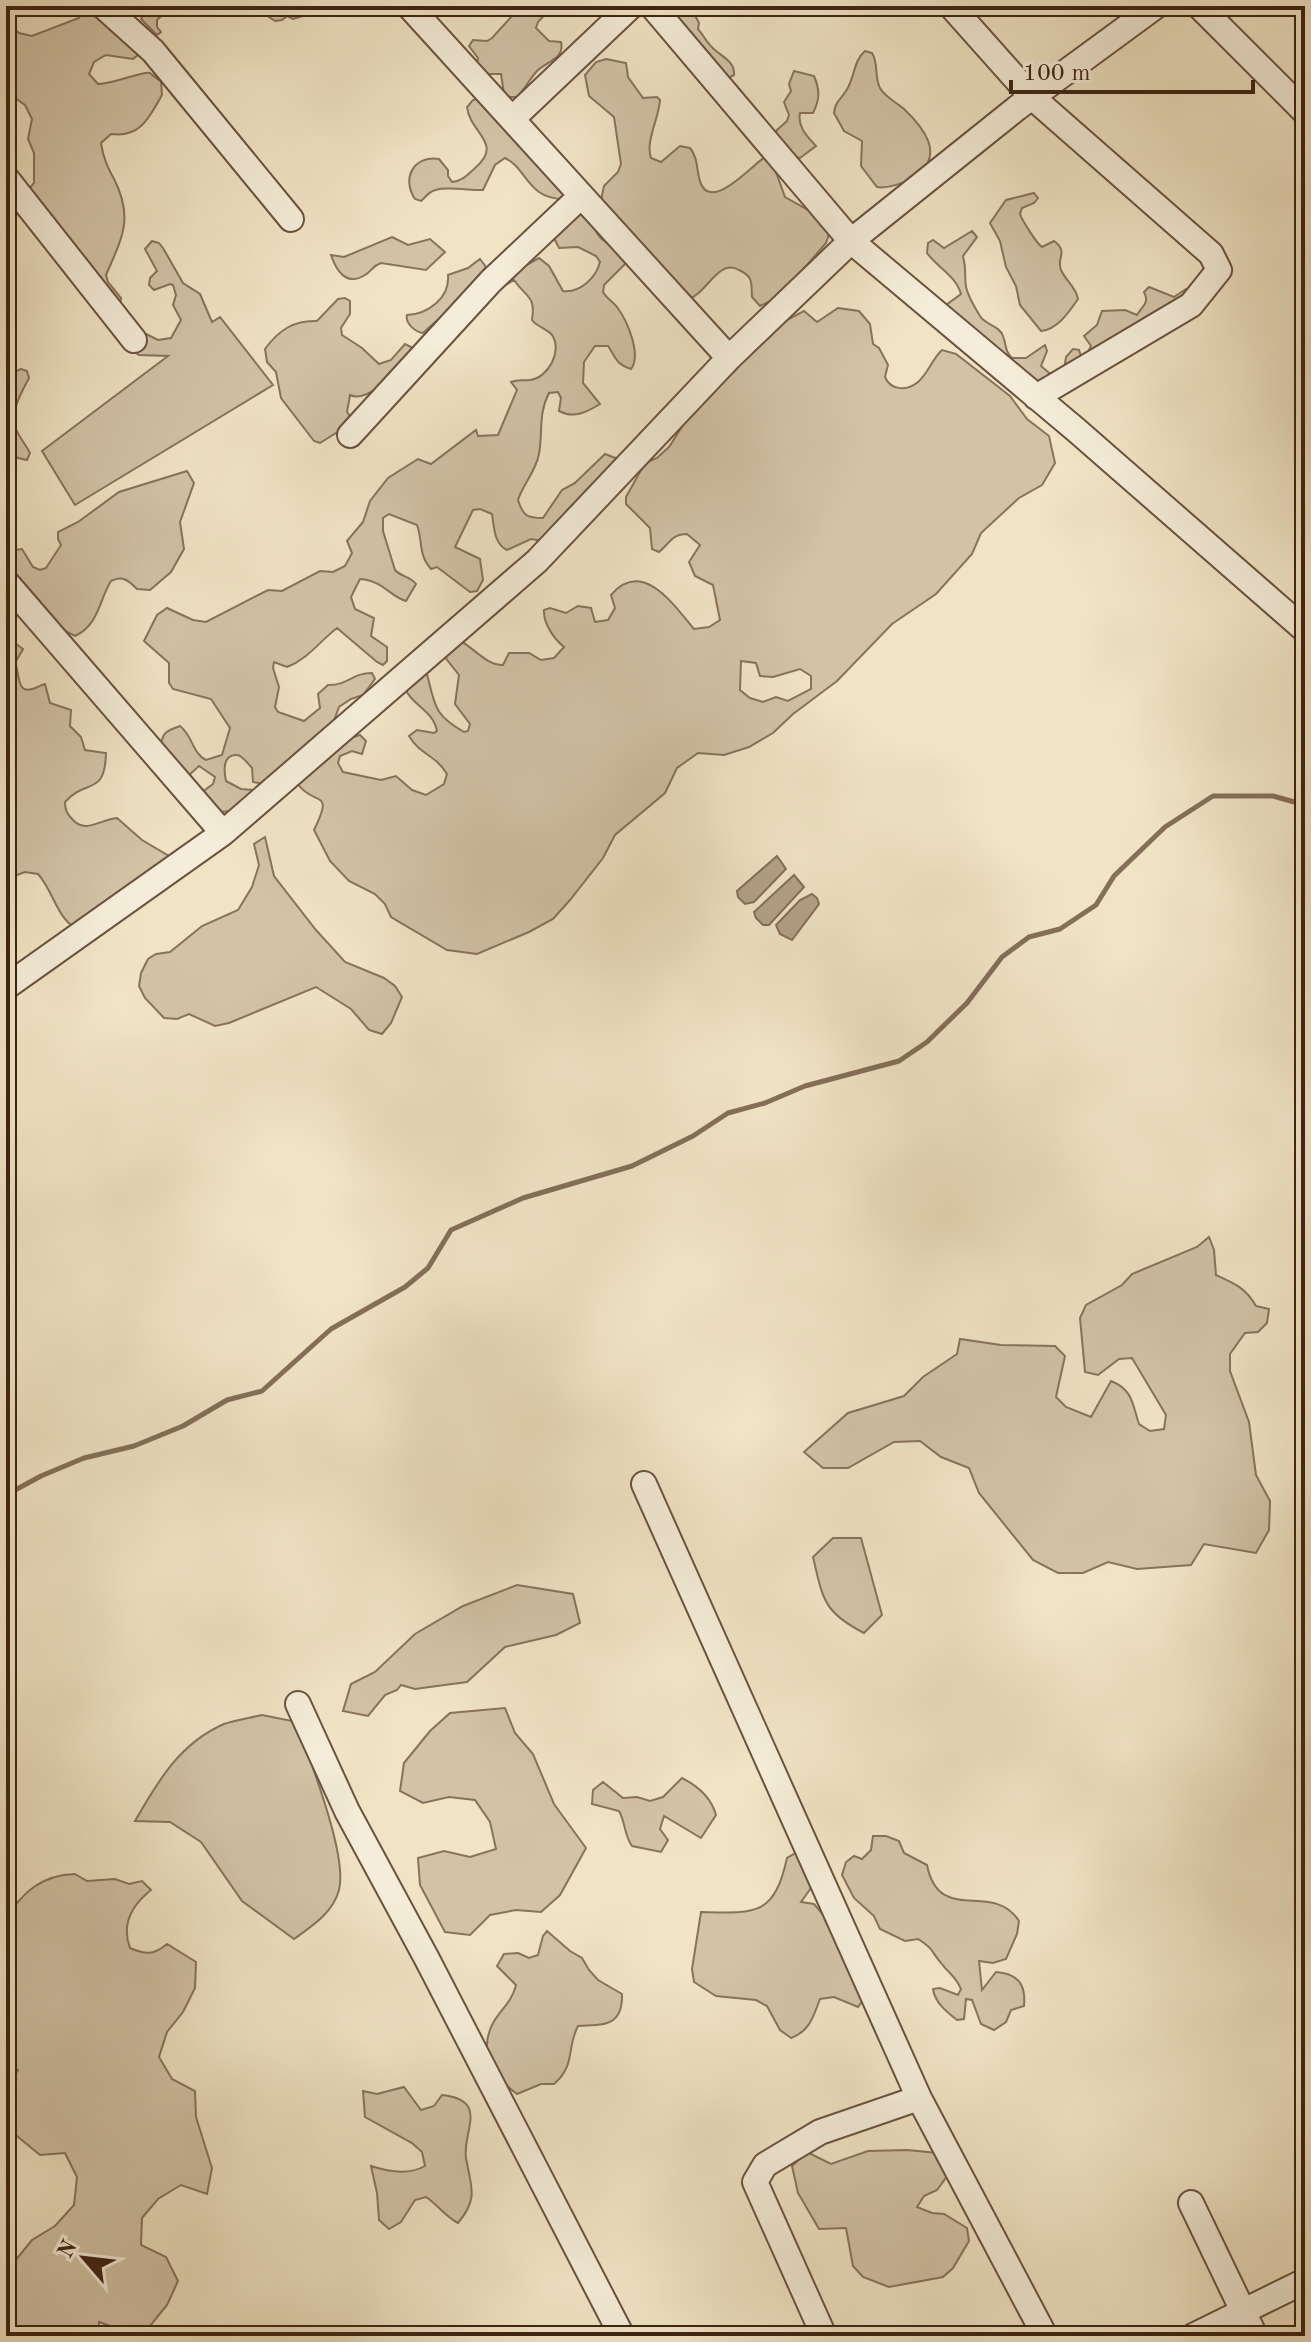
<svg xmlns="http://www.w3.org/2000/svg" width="1311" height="2342" font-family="'Old Standard TT',serif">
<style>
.green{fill:#d2c3a7;stroke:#88735d;stroke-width:2;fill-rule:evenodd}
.water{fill:#b3a288;stroke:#846f59;stroke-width:2}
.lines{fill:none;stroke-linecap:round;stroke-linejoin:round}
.stream{stroke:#846f59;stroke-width:5}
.minor-casing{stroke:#6a5340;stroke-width:28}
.minor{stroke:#f5edd9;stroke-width:24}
</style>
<rect width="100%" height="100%" fill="#f0e4c5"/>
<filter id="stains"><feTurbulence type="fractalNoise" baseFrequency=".0025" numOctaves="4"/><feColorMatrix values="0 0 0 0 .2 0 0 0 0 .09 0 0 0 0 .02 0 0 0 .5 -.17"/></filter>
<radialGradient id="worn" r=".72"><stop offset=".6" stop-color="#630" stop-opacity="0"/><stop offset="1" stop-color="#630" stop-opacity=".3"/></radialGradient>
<path class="green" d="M86 6H120L144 50 133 59 106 55 94 62 89 74 98 84C114 84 142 71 150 73 151 74 160 81 161 81L162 95C149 118 140 138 111 134L101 143C103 157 107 166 114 179 134 218 122 238 106 275L108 282 121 298 120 305 77 252 70 239 63 238 25 194 34 183V153L28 139 32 119 25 105 9 94 8 88 6 18 9 24 19 33 32 36 79 18Z
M148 6H172L157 20V27L161 32 157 35 141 19Z
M267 6H311V11L306 15 293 19 287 16 282 20 275 21 266 15Z
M521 6H553L538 22 536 28 549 41 561 42C565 58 548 61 538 70 530 78 525 89 517 97H510L504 94 501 74H483L476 71 478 58 469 46 473 40 487 41 492 38Z
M672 6H690L699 23 698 29C704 36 708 45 715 50 724 58 735 62 734 75L728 78 675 21Z
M865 51 872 53C879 64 874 77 880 88 885 97 896 102 904 109 923 127 945 154 917 175 908 182 888 189 877 187L861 166 862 141 844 131 834 113C835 102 840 100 846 91 855 78 853 61 865 51Z
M606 59 626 63 628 77 643 98 657 97 660 100C659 118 645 142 651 158L661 162 680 146 690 148C699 159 696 172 701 184 713 211 754 163 764 158L773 164 785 197 817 215 830 231 826 243 788 287 778 297 760 306 752 297C751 283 754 277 739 270 718 258 708 293 687 300L600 205 604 186 618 172 621 164 614 117 589 96 585 75 596 62Z
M794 71 814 76C820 90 820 99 813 113H800C797 127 808 137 816 146L800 158 787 155 777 138 776 131 787 121 789 115 784 102 791 91 789 84Z
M479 98 517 143 535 154 564 192V199C527 199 527 168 505 158L495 165 483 190C472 191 441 185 431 192 427 194 425 198 421 201L415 199C401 178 414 155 439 159L448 170V176L452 182C462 181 466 176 474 169 505 143 470 134 467 107L473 100Z
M1034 193 1038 198 1034 203 1022 208 1020 214C1022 220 1037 244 1042 247L1054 241C1069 252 1056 258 1061 270 1066 281 1076 287 1078 299 1069 312 1058 329 1041 331L1020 305 1016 286 1006 267 1000 241 990 223 1006 200Z
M577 211C593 216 592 231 603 240 608 244 616 246 622 249L627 262 604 285 603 292C607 299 612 301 617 307 627 320 642 355 631 369 616 364 616 358 608 346H595L584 362 583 383 600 404C587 412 574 419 559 411L561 398 558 392 549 393C538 414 543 432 539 454 536 471 523 484 518 500 523 516 527 518 543 518L562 490 575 483 605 454 618 459 543 541 531 539 507 550C494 544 494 527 492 514L480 509 473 510 455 547 480 559 483 580 477 591 470 592 437 567 431 569C418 555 423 541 417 525L389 514 383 518V531L395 570C401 577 410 576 416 584L406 601C389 596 384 581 360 579L351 597 355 609 374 618 371 636 387 647V661L383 665 377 662 337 628C320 641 308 659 287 667L274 662 273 668 279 687 275 707 278 712 304 721 320 708 318 694 328 685C350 685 351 673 372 673L375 679 363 695 351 699 339 707 332 726 315 736C309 760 280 766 266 784L253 782 252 768C248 764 242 755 237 755 222 754 224 772 226 781L241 789 253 790 257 796 244 810 217 812 201 793 213 784 215 777 199 766 187 777 161 744C163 731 169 730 180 726 193 736 192 753 206 760L222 755 230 728 211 699 173 689 169 683V663L144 641 157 615 167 608 193 620 206 622 268 590 282 591 320 571 333 572 345 566 352 553 347 541 363 522 370 501 388 478 418 459 431 464 476 430 478 436 498 435 517 390 511 382C518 379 522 381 530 380 548 378 563 351 552 335 546 328 537 327 532 320 536 295 526 298 514 280L491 294 519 269 539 258 549 266 563 291C580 293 596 278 600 262L596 256 578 247 559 248 553 236Z
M972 231 977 237 963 256C967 271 964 276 966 287 968 296 975 308 980 316 985 325 999 325 1003 336 1007 346 1004 350 1012 358H1026L1045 345 1047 351 1041 366 1055 378 1064 370 1066 357 1073 349 1079 350 1083 362 1091 346 1084 336 1097 325 1102 311 1125 310 1137 315C1142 306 1150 303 1144 292L1149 287 1174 297 1186 289 1194 290 1151 314 1144 333 1050 398 965 321 948 311 946 305 961 294C956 276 938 268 927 253L928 243 933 240 944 248Z
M392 237 408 245 430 239 445 252 426 270 381 263C372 266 372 271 365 275 346 287 336 270 331 255L344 257Z
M152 241 159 243 163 248 183 283 200 294 212 322 220 317 273 385 75 505 42 451 168 356 139 355 133 351 140 331 158 340 171 338 181 320 173 305 176 295 173 285 170 284 154 290 149 285 150 278 157 271 145 249Z
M480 259 486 267 475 280 472 289 423 333C415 332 405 323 407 315 428 314 450 298 448 275L468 268Z
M345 298 350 301V314L341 328 342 335 362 348 379 364 391 360 405 344 419 351C404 364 369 405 350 395L347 412 351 418 344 428 320 443 314 441 281 398 276 372 267 362 265 349C279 330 294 320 317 321L338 299Z
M838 308 859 311 870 324 873 344 879 348 888 365 885 377C891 391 907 391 918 382 928 374 932 359 942 350L956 354 1010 396 1027 419 1049 436 1055 463 1042 485 1019 498 981 533 972 554 936 594 892 624 837 681 793 714 773 733 749 747 724 755 698 753 677 768 665 793 615 835 603 858 570 900 553 919 529 932 477 954 447 950 391 917 385 904 375 894 349 881 330 861 314 830C335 787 314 808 297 783L328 759 341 741 360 735 366 741 362 754 352 751 340 756 338 763 343 772 381 780 396 776 412 790 426 795 444 784 447 774C435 754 421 756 409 736L417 730 434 733 437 731C433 710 413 706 405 689L423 673 427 674C435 706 434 715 464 732L468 731 470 724 455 704 459 675 444 656 459 640C474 648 486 665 503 665L509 653H529L541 660 554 658 564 647C554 639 543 623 544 610L550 608 566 613 578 606 591 608 595 622 608 620 615 608 611 595C642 558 673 604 694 629L709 627 720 620 713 585 695 576 689 562 700 545 687 534C672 534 670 543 659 552L652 549 650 528 626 504V497L645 463 657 458 669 447 685 422 720 380 734 372 757 343 779 324 804 311 817 322ZM741 661 756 663 760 676 773 677 800 669 811 676V689L788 701 776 697 763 702 750 698 740 690Z
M21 369 27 371 29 378C21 393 10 411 16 429 19 437 26 445 30 453L27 460 18 458 6 449V375Z
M187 471 194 483 180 522 184 549 171 572 150 590 137 589C129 581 123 575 111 581 99 600 99 625 75 636L63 630 50 614 30 597 16 581 10 560 16 550 22 549 33 567 40 570 46 568 61 545 58 539V532L78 522 119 492Z
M15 643 23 649 15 663C20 672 16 694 32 689 37 688 41 685 45 684L50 703 71 710 70 726 81 737 85 750 106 753C105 797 86 778 65 802 65 810 67 814 73 820 86 834 101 819 117 818L142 840 169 856 171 862 74 927C57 917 52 889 38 874L25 872 6 879V651Z
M265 837 274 876 316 930 345 962 384 978 395 986 402 997 391 1023 382 1034 369 1030 351 1009 316 987 229 1023 215 1026 189 1014 177 1019 164 1018 145 998 139 986 141 973 148 959 156 954 170 952 202 926 238 910 252 887 259 865 254 844Z
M1209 1237 1214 1250 1216 1275C1234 1283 1246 1288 1256 1306L1269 1309 1267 1323 1258 1332 1245 1333 1230 1354V1371L1249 1422 1256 1475 1270 1501 1269 1530 1256 1553 1204 1544 1191 1565 1137 1569 1108 1562 1083 1573H1058L1033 1560 979 1493 969 1468 941 1457 920 1441 894 1442 848 1468H823L804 1452 848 1413 904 1396 923 1377 957 1354 960 1339 1001 1345 1055 1346 1065 1356 1056 1397 1066 1407 1091 1417 1111 1381C1133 1390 1132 1403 1139 1424L1150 1431 1164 1429 1166 1415 1132 1358 1119 1359 1098 1375 1085 1372 1080 1318 1086 1305 1122 1285 1132 1274 1197 1247Z
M833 1538H861L882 1615 864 1633C823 1612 823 1599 813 1557Z
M517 1585 573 1594 580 1623 556 1635 505 1647 467 1682 415 1689 401 1685 397 1690 385 1695 368 1716 343 1711 351 1684 375 1672 415 1634 463 1606Z
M505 1708 515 1733 533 1754 554 1804 586 1848 560 1895 541 1912 516 1910 490 1915 470 1935 445 1932 420 1885 418 1858 444 1851 470 1857 496 1849 490 1822 475 1800 449 1797 423 1803 400 1791 404 1763 430 1731 450 1713Z
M262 1715 297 1722C309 1759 348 1855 339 1890 333 1913 312 1926 294 1939L242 1901 201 1842 170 1822 135 1821C158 1781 180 1743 224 1724 236 1720 250 1718 262 1715Z
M682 1778C698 1786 711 1797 716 1815L701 1838 664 1816 660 1829 668 1840 661 1852 632 1846C624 1835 626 1824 619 1811L592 1804 593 1790 603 1782 623 1798 637 1797 650 1801 663 1797Z
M873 1836H886L899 1841 904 1853 927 1865C939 1926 993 1880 1019 1921L1017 1934 1006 1959 993 1963 979 1961 982 1990 996 1972C1019 1974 1026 1985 1024 2006L1011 2010 1006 2022 994 2030 981 2024 972 2000 966 1999 964 2019 957 2020C947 2012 935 2003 933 1989L940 1988 958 1995 961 1989C955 1975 949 1974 941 1963 930 1950 935 1950 918 1939L905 1941 880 1929 874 1916 854 1898 842 1875 846 1862 854 1856 862 1859 871 1850Z
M799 1851 816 1881 801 1902 814 1904 831 1924 866 1996 858 2007 834 1997 820 1999C813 2017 810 2031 791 2038L780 2030 767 2006 756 2000 716 1996 694 1982 692 1969 701 1912C755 1913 774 1917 787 1858Z
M75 1874 87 1881 115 1879 129 1884 142 1881 151 1890C132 1905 121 1924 130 1948 146 1955 154 1955 167 1944L196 1962 195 1988 183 2012 167 2032 159 2057 172 2079 195 2091 196 2117 212 2168 207 2194 181 2185 158 2199 142 2218 141 2245 166 2257 178 2281 167 2305 150 2326 124 2331 99 2322 98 2336H6V2300L13 2288 14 2262 32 2240 55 2226 74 2205 77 2177 65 2153 40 2155 6 2127V2089L18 2070 6 2063V1919C22 1892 42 1875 75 1874Z
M547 1931 570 1951 582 1958 589 1970 598 1980 622 1994C623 2026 604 2025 578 2026 566 2049 576 2065 554 2084H541L517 2094C493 2076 478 2052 493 2023 501 2009 512 2002 516 1985L497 1966 504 1954 518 1953 529 1958 538 1955 543 1936Z
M404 2087 421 2110 434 2106 442 2095C490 2100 462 2132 466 2158 471 2187 479 2198 458 2223 445 2216 439 2206 426 2197L415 2200 401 2222 389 2229 379 2220 377 2193 371 2166C389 2172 409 2175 425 2166L422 2152 412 2143 365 2117 363 2091 377 2094Z
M907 2150 948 2154 953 2168 937 2190 924 2196 917 2207 932 2213 944 2214 967 2228 969 2241 953 2268 943 2277 889 2287 863 2277 853 2266 846 2228 819 2229 798 2193 792 2166 807 2152 831 2164 868 2151Z"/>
<path class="water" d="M777 856 786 869 754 902 745 904 738 897 737 891Z
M794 875 804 887 769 925H763L756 918 754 912Z
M812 894 817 898 819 904 792 940 780 934 776 925 800 900Z"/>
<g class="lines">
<path class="stream" d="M6 1495 41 1476 84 1458 134 1446 183 1426 227 1400 262 1391 331 1329 405 1287 428 1268 451 1230 523 1198 632 1166 693 1136 728 1113 765 1103 805 1086 899 1061 927 1042 967 1003 1002 957 1029 937 1060 929 1096 905 1114 876 1165 827 1213 796H1273L1305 805"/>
<defs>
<path id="minor" d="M103 6 153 51 291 219
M409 6 729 358
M652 6 851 241 1075 429 1305 630
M951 6 1032 97 1211 254 1219 270 1191 305 1036 397
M1199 6 1305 112
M512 119 631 6
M6 178 134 340
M350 435 491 281 580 197
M6 582 223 833
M6 987 223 833 537 561 729 358 851 241 1017 108 1156 6
M644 1484 919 2098 1045 2336
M298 1704 347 1811 427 1959 622 2336
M1191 2203 1255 2336
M824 2336 755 2182 765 2165 820 2132 919 2098
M1193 2336 1305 2281"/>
</defs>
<use href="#minor" class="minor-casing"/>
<use href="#minor" class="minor"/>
</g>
<rect width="1311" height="2342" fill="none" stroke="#f0e4c5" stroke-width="32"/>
<rect x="8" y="8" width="1295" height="2326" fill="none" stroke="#3d2313" stroke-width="4"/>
<rect x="16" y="16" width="1279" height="2310" fill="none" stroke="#3d2313" stroke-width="2"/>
<g transform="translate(84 2258) rotate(298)" stroke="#f5edd9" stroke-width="6" paint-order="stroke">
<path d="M0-6L14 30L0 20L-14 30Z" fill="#3d2313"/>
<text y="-12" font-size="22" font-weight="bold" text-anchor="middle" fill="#3d2313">N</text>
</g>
<path d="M1011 80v12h242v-12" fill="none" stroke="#3d2313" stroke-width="4"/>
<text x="1023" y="80" font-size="24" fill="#3d2313" stroke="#f5edd9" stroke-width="6" paint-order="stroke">100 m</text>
<rect width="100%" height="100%" filter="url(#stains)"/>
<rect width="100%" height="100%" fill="url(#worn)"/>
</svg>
